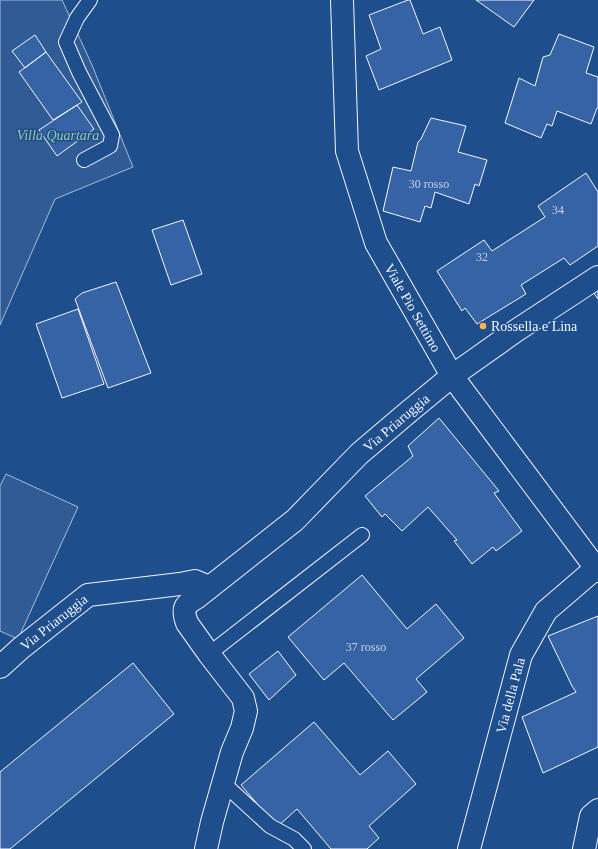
<svg xmlns="http://www.w3.org/2000/svg" width="598" height="849" font-family="'Times New Roman',serif">
<style>
.green{fill:#305b95;stroke:#a8bbd7}
.building{fill:#3563a3;stroke:#f2f6ff}
.lines{fill:none;stroke-linecap:round;stroke-linejoin:round}
.lane-casing{stroke:#f2f6ff;stroke-width:16}
.street-casing{stroke:#f2f6ff;stroke-width:24}
.secondary-casing{stroke:#f2f6ff;stroke-width:24}
.lane{stroke:#1f4e8c;stroke-width:14}
.street{stroke:#1f4e8c;stroke-width:22}
.secondary{stroke:#1f4e8c;stroke-width:22}
.poi-dot{fill:#ffb74d;stroke:#1f4e8c;stroke-width:1.5}
.labels{text-anchor:middle;dominant-baseline:central;stroke-width:3;stroke-linejoin:round;paint-order:stroke}
.number-label{font-size:12px;fill:#c3d1e8}
.park-label{font-size:14px;font-style:italic;fill:#97c8a6;stroke:#1f4e8c}
.street-label{font-size:14px;fill:#f2f6ff;stroke:#1f4e8c}
.poi-label{font-size:14px;fill:#f2f6ff;stroke:#1f4e8c;text-anchor:start}
</style>
<rect width="100%" height="100%" fill="#1f4e8c"/>
<path class="green" d="M0 0H62L92 65 133 167 55 199 0 325Z
M6 474 78 507 18 639 0 631V486Z"/>
<path class="building" d="M408 0H410L423 34 440 27 452 60 379 90 366 56 381 49 369 15Z
M476 0H534L514 27Z
M559 34 594 47 586 73 598 77V108H597L591 124 557 111 552 126 547 124 541 138 505 123 519 78 535 86 543 57 550 55Z
M35 35 46 52 25 68 12 51Z
M46 52 82 102 53 120 19 72Z
M77 105 94 129 57 156 39 130Z
M431 118 466 126 458 152 487 160 479 186 475 184 469 204 435 192 431 208 425 206 420 222 383 211 393 167 411 171 418 142 421 139Z
M586 173 598 192V246L570 265 564 258 521 285 526 294 477 324 465 308 462 311 437 271 484 240 492 251 545 217 538 206Z
M183 220 202 274 171 285 152 230Z
M116 282 151 373 108 388 75 299 82 293Z
M598 289V299L593 292Z
M78 309 104 384 62 398 36 324Z
M439 418 499 491 494 493 522 531 496 551 493 547 472 564 454 541 457 540 428 507 402 531 385 514 382 517 365 496 413 456 408 446Z
M362 575 407 629 436 604 464 638 416 679 427 692 393 720 344 663 324 680 288 637Z
M598 616V747L543 773 522 717 576 692 572 686 548 636Z
M278 651 296 675 269 700 249 674Z
M133 663 174 714 10 849H0V772Z
M314 722 360 775 388 751 416 784 369 826 379 838 367 849H331L297 809 277 827 241 785Z"/>
<g class="lines">
<defs>
<path id="lane" d="M84 160 110 146 112 135 79 72 66 42 77 18 90 0
M209 654 362 535
M223 783 270 826 294 839 304 849"/>
<g id="street">
<path id="s1" d="M0 667 21 648 88 595 180 584 195 581 209 587"/>
<path id="s2" d="M206 849 212 822 232 752 242 728 246 711 243 698 209 654 187 623C182 609 184 605 196 598L295 520 359 454 406 414 452 376 517 330 598 277"/>
<path id="s3" d="M469 849 521 655 546 611 596 568"/>
<path d="M584 849 591 816 598 810"/>
</g>
<g id="secondary">
<path id="s4" d="M342 0 347 151 376 243 452 376 598 571"/>
</g>
</defs>
<use href="#lane" class="lane-casing"/>
<use href="#street" class="street-casing"/>
<use href="#secondary" class="secondary-casing"/>
<use href="#lane" class="lane"/>
<use href="#street" class="street"/>
<use href="#secondary" class="secondary"/>
</g>
<circle class="poi-dot" cx="483" cy="326" r="4"/>
<g class="labels">
<g class="number-label">
<text x="429" y="184">30 rosso</text>
<text x="558" y="210">34</text>
<text x="482" y="257">32</text>
<text x="366" y="647">37 rosso</text>
</g>
<g class="park-label">
<text x="58" y="135">Villa Quartara</text>
</g>
<g class="street-label">
<text stroke="none"><textPath href="#s4" startOffset="322">Viale Pio Settimo</textPath></text>
<text stroke="none"><textPath href="#s2" startOffset="548">Via Priaruggia</textPath></text>
<text stroke="none"><textPath href="#s1" startOffset="70">Via Priaruggia</textPath></text>
<text stroke="none"><textPath href="#s3" startOffset="159">Via della Pala</textPath></text>
</g>
<g class="poi-label">
<text x="491" y="326">Rossella e Lina</text>
</g>
</g>
</svg>
